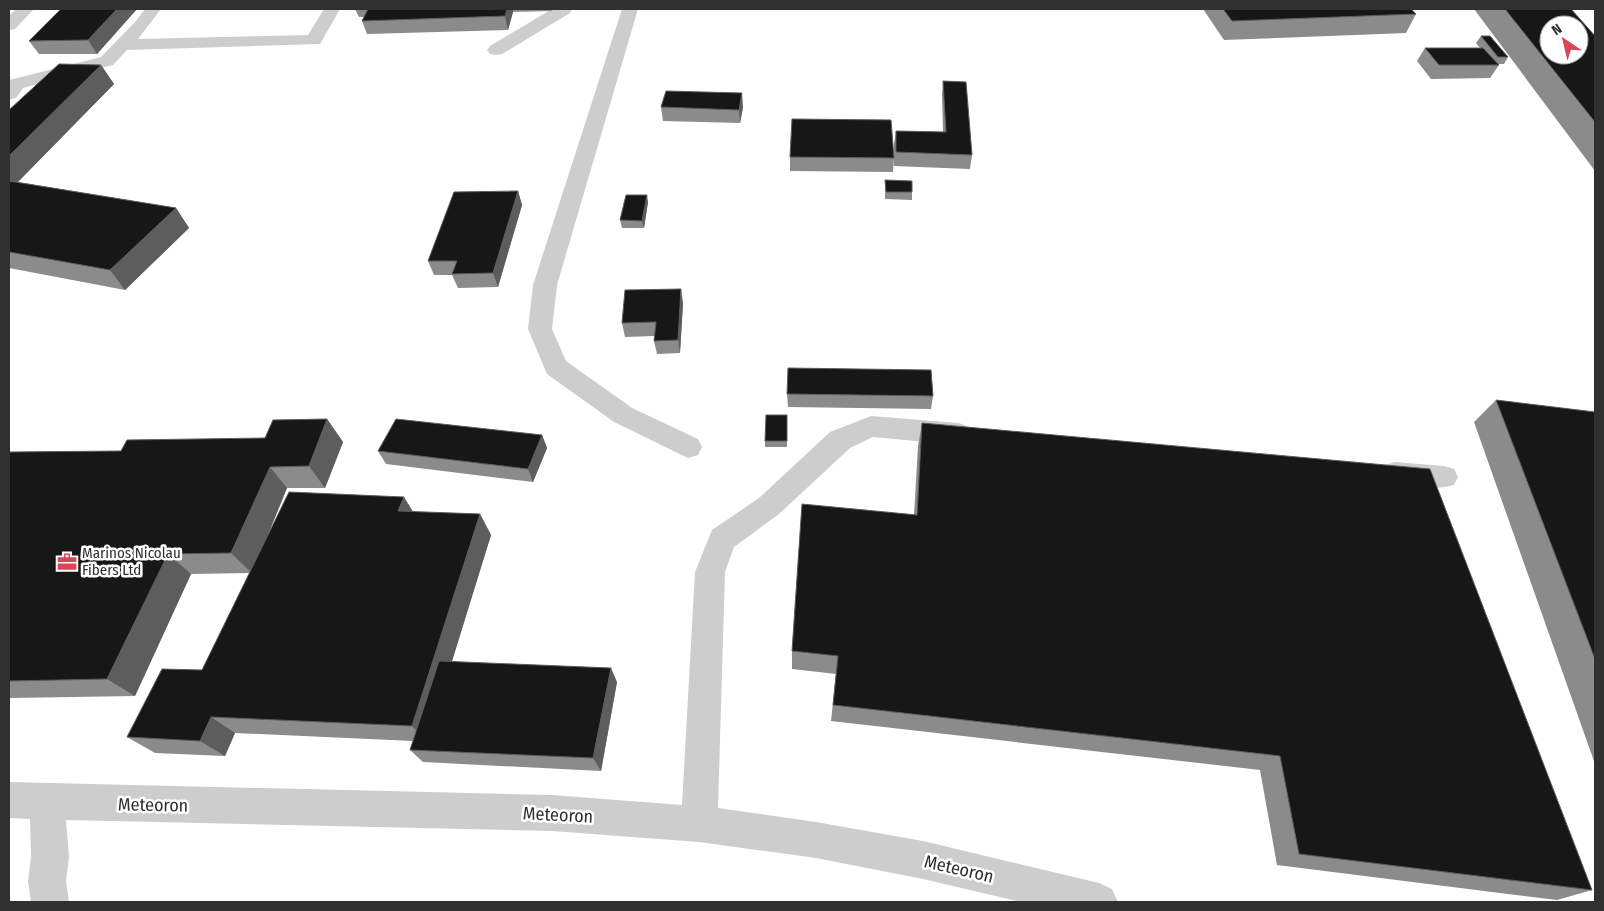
<svg xmlns="http://www.w3.org/2000/svg" width="1604" height="911" font-family="'Fira Sans Condensed',sans-serif">
<style>
.lines{fill:none;stroke-linecap:round;stroke-linejoin:round}
.minor{fill:#cdcdcd;fill-rule:evenodd}
.wall{fill:#8b8b8b}
.shaded-wall{fill:#5d5d5d}
.building{fill:#171717;stroke:#5d5d5d;fill-rule:evenodd}
.labels{text-anchor:middle;dominant-baseline:central;stroke-width:5;stroke-linejoin:round;paint-order:stroke}
.poi-label{font-size:15px;fill:#303030;stroke:#fff;text-anchor:start}
.near-street-label{font-size:18px;fill:#303030;stroke:#fff}
</style>
<rect width="100%" height="100%" fill="#fff"/>
<g class="lines">
<path class="minor" d="M16 9H34L15 29 9 30V16Z
M145 9H161L138 39 308 35 324 9H340L320 44 127 50 113 65 23 88 16 98 9 100V80L101 57 135 22Z
M552 9H572L570 13 502 54 496 55 490 54 487 50 490 46Z
M622 9H638L557 285 552 329 566 361 632 408 698 439 702 447 698 455 688 458 614 422 547 374 528 329 533 285Z
M871 416 959 423 969 427 972 434 969 441 959 445 873 437 850 448 779 514 734 547 725 572 718 808 816 822 923 841 1099 883 1112 889 1118 902H1021L923 879 816 858 699 842 552 831 66 820 69 857 66 881 69 902H31L28 881 31 857 30 819 9 818V782L552 795 682 805 695 572 712 530 759 498 830 432Z
M1395 462 1444 466 1454 469 1458 477 1454 485C1436 491 1403 487 1385 481L1381 473 1385 465Z"/>
</g>
<path class="wall" d="M61 9H137L97 54H39L29 41Z
M355 9H553L552 11 513 12 508 30 367 34 362 21 364 17H359Z
M1203 9H1411L1416 14 1406 33 1224 40Z
M1474 9H1571L1595 36V171Z
M1481 36 1508 57 1504 64H1498L1499 65 1490 78 1431 79 1417 61 1425 48H1480L1476 43Z
M101 65 114 84 18 182 176 208 189 228 125 290 9 268V110Z
M943 81 972 155 970 169 894 166V144L896 131 943 132 942 94Z
M661 107H743L740 123 663 121Z
M790 157 894 158 893 172 790 171Z
M885 180 912 192V200L885 199Z
M518 191 522 205 498 287 458 288 452 275H434L428 261Z
M648 202 644 228H622L620 220Z
M683 303 680 353 657 354 654 341 655 336 625 337 622 323Z
M787 394 933 396 931 409 788 407Z
M1496 400 1595 412V764L1474 422Z
M787 415V447H765V441Z
M327 419 343 442 325 488H287L266 540 413 512 480 514 491 535 452 661 617 682 601 771 423 762 410 750 413 741 235 733 225 756 155 753 127 737 202 670 250 573 191 574 135 696 9 698V452L121 451 265 438Z
M922 423 1592 890 1557 900 1277 865 1260 770 831 721 836 674 792 669V651L914 515 918 446Z
M542 435 547 448 533 482 386 464 378 451Z"/>
<path class="shaded-wall" d="M117 9H137L97 54 88 40Z
M507 9H513V12L508 30 505 16Z
M101 65 114 84 9 191V156Z
M742 93 743 107 740 123 739 110Z
M518 191 522 205 498 287 493 273Z
M647 195 648 202 644 228 642 221Z
M176 208 189 228 125 290 110 270Z
M681 289 683 303 680 353 678 340Z
M327 419 343 442 325 488 309 466Z
M542 435 547 448 533 482 528 469Z
M270 467 287 488 252 573 231 553Z
M404 497 417 518 398 511Z
M480 514 491 535 427 742 412 726Z
M168 554 191 574 135 696 107 679Z
M611 668 617 682 601 771 593 758Z
M211 717 235 733 225 756 200 741Z"/>
<path class="building" d="M61 9H117L88 40 29 41Z
M368 9H507L505 16 362 21Z
M1223 9H1411L1416 14 1232 21Z
M1505 9H1571L1595 36V122ZM1549 25H1579V55H1549Z
M1481 36H1490L1508 57H1498Z
M1425 48H1483L1499 65H1439Z
M59 64 101 65 9 156V110Z
M943 81 966 82 972 155 896 152V131L946 132Z
M666 91 742 93 739 110 661 107Z
M792 119 891 120 894 158 790 157Z
M885 180 912 181V192H886Z
M9 181 176 208 110 270 9 252Z
M518 191 493 273 452 274 457 261H428L454 192Z
M626 195H647L642 221 620 220Z
M681 289 678 340 654 341 656 322 622 323 625 290Z
M788 368 931 370 933 396 787 394Z
M1496 400 1595 412V659Z
M766 415H787V441H765Z
M327 419 309 466 270 467 231 553 168 554 107 679 9 681V452L121 451 127 440 265 438 273 420Z
M396 419 542 435 528 469 378 451Z
M922 423 1430 469 1592 890 1299 854 1280 756 833 705 838 656 792 651 802 504 917 515Z
M289 492 404 497 398 511 480 514 412 726 211 717 200 741 127 737 162 669 202 670Z
M439 661 611 668 593 758 410 750Z"/>
<defs>
<symbol id="office-bare" viewBox="-9 -9 18 18"><path d="M-6-3h4V-5.5h4V-3h4V5H-6ZM-1-4.5V-3h2v-1.5ZM-6 0V1H6V0Z" fill="#d34757" stroke="#fff" stroke-width="2.5" paint-order="stroke"/></symbol>
</defs>
<g fill-rule="evenodd">
<use href="#office-bare" x="53" y="548" width="28" height="28"/>
</g>
<g class="labels">
<g class="poi-label">
<text x="82" y="553">Marinos Nicolau<tspan x="82" dy="17">Fibers Ltd</tspan></text>
</g>
<g class="near-street-label">
<text transform="translate(153 805) rotate(1)">Meteoron</text>
<text transform="translate(558 815) rotate(3)">Meteoron</text>
<text transform="translate(959 869) rotate(13)">Meteoron</text>
</g>
</g>
<rect width="1604" height="911" fill="none" stroke="#303030" stroke-width="20"/>
<g transform="translate(1564 40) rotate(325)"><circle r="24" fill="#ffffff" stroke="#acacac"/>
<path d="M0-4L9 19L0 12L-9 19Z" fill="#d34757"/>
<text y="-8" font-size="14" font-weight="bold" text-anchor="middle" fill="#303030">N</text>
</g>
</svg>
